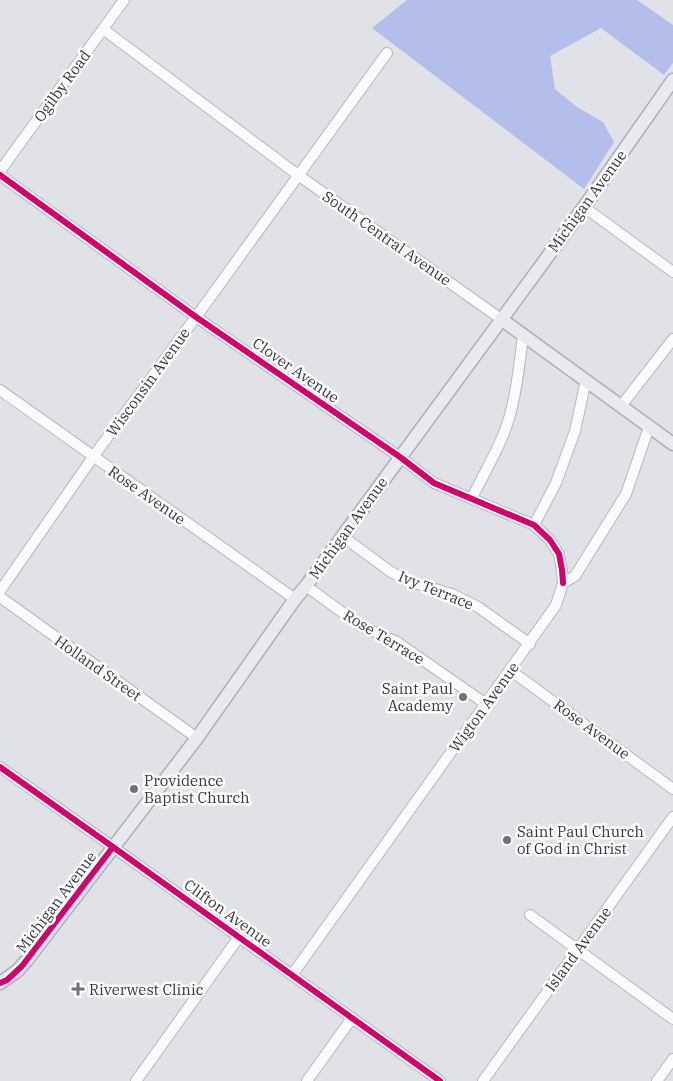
<svg xmlns="http://www.w3.org/2000/svg" width="673" height="1081" font-family="'IBM Plex Serif',serif">
<style>
.forest{fill:#b4beea}
.lines{fill:none;stroke-linecap:round;stroke-linejoin:round}
.minor-casing{stroke:#b6b8bc;stroke-width:12}
.major-casing{stroke:#abaeba;stroke-width:15}
.minor{stroke:#fafbfc;stroke-width:10}
.major{stroke:#e8eaf0;stroke-width:12}
.cycleway-casing{stroke:#fff;stroke-width:9}
.cycleway{stroke:#d6006c;stroke-width:6}
.poi-dot{fill:#707277;stroke:#fff;stroke-width:2}
.labels{text-anchor:middle;dominant-baseline:central;stroke-width:5;stroke-linejoin:round;paint-order:stroke}
.street-label{font-size:15px;fill:#34363a;stroke:#fff}
.poi-label{font-size:15px;fill:#34363a;stroke:#fff;text-anchor:start}
</style>
<rect width="100%" height="100%" fill="#e0e2e8"/>
<path class="forest" d="M407 0H637L673 25V63L664 75 601 28 550 56 555 89 577 107 603 122 614 142 584 189 372 28Z"/>
<g class="lines">
<defs>
<path id="minor" d="M103 29 298 175 501 319
M0 171 124 0
M0 175 196 317 400 457 434 483 534 525 550 540 559 554 562 570 563 583
M584 207 673 272
M0 390 295 599
M621 406 673 339
M472 498C485 471 502 444 510 415 517 389 520 362 523 335
M534 525 556 483 575 431 586 380
M342 536 391 572 408 581 452 594 478 607 530 644
M306 586 361 626 397 642 486 704
M0 591 93 457 196 317 387 53
M0 597 197 738
M510 670 673 789
M0 767 113 847 440 1081
M530 915 673 1019
M292 975 556 605 563 583 575 576 626 494 649 427
M136 1081 239 937
M307 1081 352 1018
M483 1081 673 817
M657 1081 673 1059"/>
<path id="major" d="M501 319 673 444
M0 983 17 971 27 960 197 738 295 599 306 586 584 207 673 80"/>
</defs>
<use href="#minor" class="minor-casing"/>
<use href="#major" class="major-casing"/>
<use href="#minor" class="minor"/>
<use href="#major" class="major"/>
<defs>
<path id="cycleway" d="M0 175 196 317 400 457 434 483 534 525 550 540 559 554 562 570 563 583
M0 767 113 847 440 1081
M0 983 7 980 22 966 113 847"/>
</defs>
<use href="#cycleway" class="cycleway-casing"/>
<use href="#cycleway" class="cycleway"/>
</g>
<g class="poi-dot">
<circle cx="463" cy="697" r="5"/>
<circle cx="134" cy="789" r="5"/>
<circle cx="507" cy="840" r="5"/>
<path d="M75.5 981.5h5v5h5v5h-5v5h-5v-5h-5v-5h5z"/>
</g>
<g class="labels">
<g class="street-label">
<text transform="translate(62 86) rotate(-54)">Ogilby Road</text>
<text transform="translate(587 201) rotate(-54)">Michigan Avenue</text>
<text transform="translate(387 238) rotate(35)">South Central Avenue</text>
<text transform="translate(296 370) rotate(35)">Clover Avenue</text>
<text transform="translate(148 382) rotate(-54)">Wisconsin Avenue</text>
<text transform="translate(147 495) rotate(35)">Rose Avenue</text>
<text transform="translate(348 528) rotate(-54)">Michigan Avenue</text>
<text transform="translate(436 590) rotate(22)">Ivy Terrace</text>
<text transform="translate(384 637) rotate(31)">Rose Terrace</text>
<text transform="translate(98 668) rotate(35)">Holland Street</text>
<text transform="translate(484 707) rotate(-54)">Wigton Avenue</text>
<text transform="translate(592 729) rotate(36)">Rose Avenue</text>
<text transform="translate(56 902) rotate(-53)">Michigan Avenue</text>
<text transform="translate(228 913) rotate(36)">Clifton Avenue</text>
<text transform="translate(578 949) rotate(-54)">Island Avenue</text>
</g>
<g class="poi-label">
<text x="453" y="688" text-anchor="end">Saint Paul<tspan x="453" dy="17">Academy</tspan></text>
<text x="144" y="780">Providence<tspan x="144" dy="17">Baptist Church</tspan></text>
<text x="517" y="831">Saint Paul Church<tspan x="517" dy="17">of God in Christ</tspan></text>
<text x="89" y="989">Riverwest Clinic</text>
</g>
</g>
</svg>
